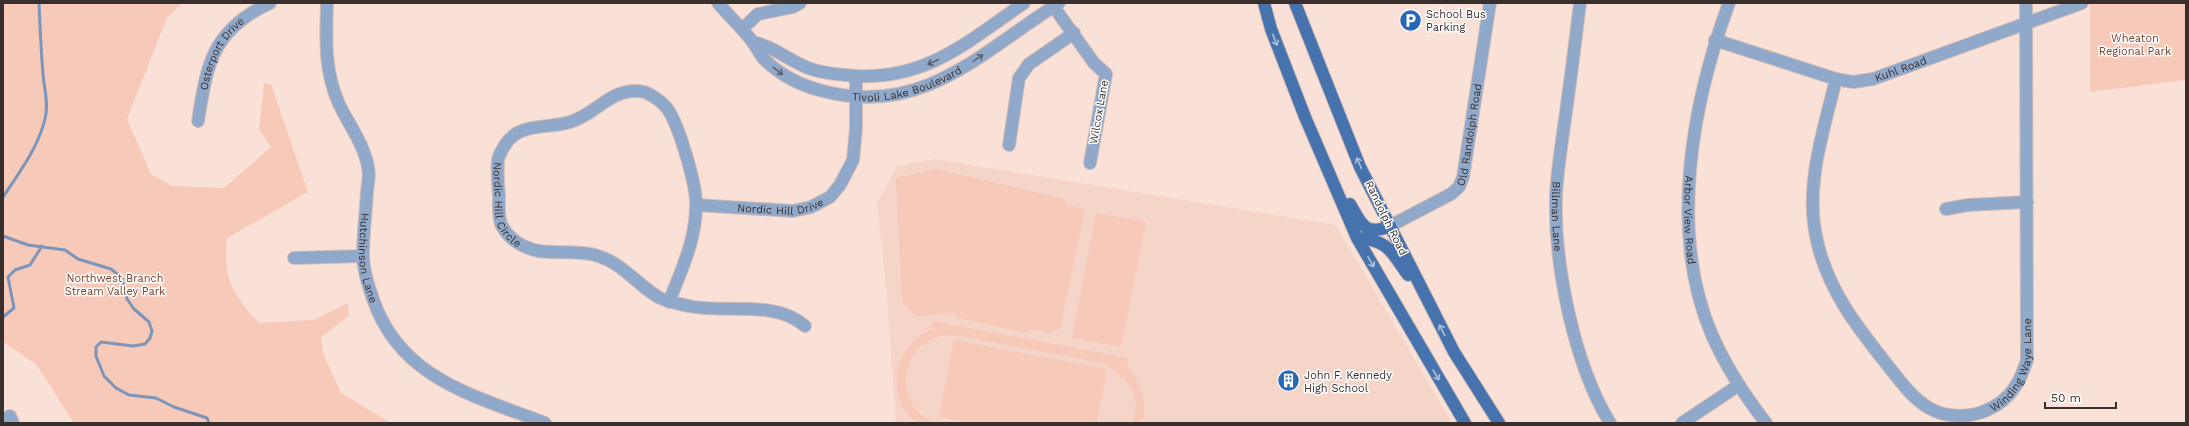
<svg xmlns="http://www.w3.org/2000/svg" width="2189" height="426" font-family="'Work Sans',sans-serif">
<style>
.built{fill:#f6d5c9}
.green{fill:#f7c9b8}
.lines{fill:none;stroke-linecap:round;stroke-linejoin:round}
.stream{stroke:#7b96ba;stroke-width:3}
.minor-casing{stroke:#d3bdb6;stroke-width:14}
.major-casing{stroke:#d3bdb6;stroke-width:14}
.minor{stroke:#90a9ca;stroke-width:12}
.major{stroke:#4673ad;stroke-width:12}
.oneway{stroke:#acc0da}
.oneway2{stroke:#5c606b}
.labels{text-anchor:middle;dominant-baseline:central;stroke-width:3;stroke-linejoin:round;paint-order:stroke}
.poi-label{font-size:11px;fill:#392f2c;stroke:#fff;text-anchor:start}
.park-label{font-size:11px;fill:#7e4129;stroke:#fff}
.street-label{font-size:11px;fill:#392f2c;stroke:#fff}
</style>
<rect width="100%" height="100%" fill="#fae1d8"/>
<path class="built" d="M935 159 1336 225 1452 423H896L886 287 877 203 897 166Z"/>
<path class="green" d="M3 3H182L167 18 127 119 151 174 172 186 224 188 271 147 259 129 264 84H271L308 192 227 238C223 279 232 293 259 323L313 320 348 303 349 316 321 337 323 353 341 393 391 423H74L36 364 3 342Z
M2090 3H2186V80L2090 92Z
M936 169 1065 199 1066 205 1085 209 1060 329 1049 333 1029 329 1027 333 958 318 955 312 918 317 902 303 896 178Z
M1096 213 1146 222 1121 347 1072 338Z
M932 321 1128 358 1127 366C1140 381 1149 402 1142 423H1132C1143 396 1127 375 1103 363L955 335C949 336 942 335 937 337 896 351 896 411 937 423H916C883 395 894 347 931 329Z
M954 340 1107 369 1097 423H970L939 417Z"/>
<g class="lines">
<path class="stream" d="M3 197C19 173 38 148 45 119 49 104 44 88 43 74 41 50 40 27 39 3
M3 236 28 245 65 250 78 259 111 269 122 278 127 299 134 309 149 322 152 331 150 338 145 344 133 346 101 342 96 347V356L104 376 116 388 129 395 156 398 174 407 207 418 209 423
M3 317 14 308 8 277 15 270 30 265 42 246"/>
<defs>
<g id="minor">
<path id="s1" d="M327 3C326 40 324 70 339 104 349 125 364 144 368 167 370 175 368 184 367 191 366 212 363 234 363 255 363 270 368 285 373 299 400 379 475 396 545 423"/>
<path id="s2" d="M718 3C729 16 742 28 752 41 757 47 759 54 764 59 781 76 804 87 827 92 924 116 984 50 1059 3"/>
<path d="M1051 3 1094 63 1106 74 1090 163"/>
<path id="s3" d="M1580 3C1575 44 1570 85 1564 126 1561 149 1557 172 1556 196 1554 265 1574 364 1610 423"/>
<path id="s4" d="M1729 3C1692 104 1668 233 1712 335 1726 367 1745 396 1766 423"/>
<path d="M742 29 758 14 793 7 800 3"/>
<path id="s5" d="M1715 40 1836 79 1853 82 1873 79 2082 3"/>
<path d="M753 42C773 46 791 62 811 69 826 74 843 75 858 76 928 79 970 40 1024 3"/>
<path id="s6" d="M1836 79C1824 130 1805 183 1816 236 1826 288 1857 327 1889 367 1901 382 1912 398 1929 408 1946 418 1970 418 1987 410 2009 401 2020 383 2027 360L2026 3"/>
<path id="s7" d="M198 121C207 64 212 30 270 3"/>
<path d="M1009 145 1019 78 1029 64 1074 33"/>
<path id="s8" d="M696 205 793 211 811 207 830 197 840 185 853 160 856 128V76"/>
<path d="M1946 209 1968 205 2027 202"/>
<path id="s9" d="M1390 226 1451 194 1459 187 1463 177 1490 3"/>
<path d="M294 258 363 256"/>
<path id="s10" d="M669 302C681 271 696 240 696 206 697 186 678 121 666 107 660 100 647 91 638 91 610 89 595 115 570 122 548 129 519 122 505 145 502 150 499 154 498 160 497 172 498 184 499 196 499 204 498 216 501 224 508 239 523 248 539 251 557 254 577 250 595 255 623 263 635 283 658 297 668 302 678 304 689 306 726 314 774 299 805 326"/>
<path d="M3 420 10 416 13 423"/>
<path d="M1682 423 1739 385"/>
</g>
<path id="major" d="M1264 3 1271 29 1305 117 1357 238 1465 423
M1295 3 1360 167 1454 352 1499 423
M1350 204C1361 223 1365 237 1390 226
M1357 238C1389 240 1391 252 1408 275"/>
</defs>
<use href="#minor" class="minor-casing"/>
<use href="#major" class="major-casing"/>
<use href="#minor" class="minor"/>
<use href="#major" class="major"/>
</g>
<defs><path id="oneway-shaft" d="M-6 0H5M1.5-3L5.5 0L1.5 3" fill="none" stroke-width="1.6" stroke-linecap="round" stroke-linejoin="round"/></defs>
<g class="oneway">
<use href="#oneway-shaft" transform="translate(1275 40) rotate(69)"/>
<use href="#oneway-shaft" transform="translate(1359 163) rotate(-114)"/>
<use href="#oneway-shaft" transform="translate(1371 262) rotate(60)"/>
<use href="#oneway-shaft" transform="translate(1442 330) rotate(-117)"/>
<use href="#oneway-shaft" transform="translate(1436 375) rotate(59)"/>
</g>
<g class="oneway2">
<use href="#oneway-shaft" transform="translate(978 58) rotate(-34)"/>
<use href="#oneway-shaft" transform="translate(933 62) rotate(155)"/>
<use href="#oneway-shaft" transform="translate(778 71) rotate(38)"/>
</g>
<defs>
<symbol id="parking-disc" viewBox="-11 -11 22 22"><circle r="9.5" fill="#2468b8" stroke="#fff"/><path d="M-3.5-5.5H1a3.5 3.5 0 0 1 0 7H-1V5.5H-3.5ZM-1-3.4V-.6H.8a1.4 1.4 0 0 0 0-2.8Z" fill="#fff"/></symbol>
<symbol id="building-disc" viewBox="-11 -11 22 22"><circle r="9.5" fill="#2468b8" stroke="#fff"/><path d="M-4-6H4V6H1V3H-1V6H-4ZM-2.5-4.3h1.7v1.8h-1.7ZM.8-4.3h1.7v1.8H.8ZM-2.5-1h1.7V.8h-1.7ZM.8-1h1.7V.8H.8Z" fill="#fff"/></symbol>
</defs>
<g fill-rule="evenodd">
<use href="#parking-disc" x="1398" y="8" width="25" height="25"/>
<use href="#building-disc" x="1276" y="368" width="25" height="25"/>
</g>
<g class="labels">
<g class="poi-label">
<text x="1426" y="14">School Bus<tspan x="1426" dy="13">Parking</tspan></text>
<text x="1304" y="375">John F. Kennedy<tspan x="1304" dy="13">High School</tspan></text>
</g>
<g class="park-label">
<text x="2135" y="38">Wheaton<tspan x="2135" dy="13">Regional Park</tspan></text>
<text x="115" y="278">Northwest Branch<tspan x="115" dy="13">Stream Valley Park</tspan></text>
</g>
<g class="street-label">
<text stroke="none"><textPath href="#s7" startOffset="73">Osterport Drive</textPath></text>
<text stroke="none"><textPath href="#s5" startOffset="194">Kuhl Road</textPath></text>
<text stroke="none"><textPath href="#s2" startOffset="227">Tivoli Lake Boulevard</textPath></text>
<text transform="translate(1099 112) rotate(-80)">Wilcox Lane</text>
<text stroke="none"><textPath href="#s9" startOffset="133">Old Randolph Road</textPath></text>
<text stroke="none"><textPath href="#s10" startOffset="449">Nordic Hill Circle</textPath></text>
<text stroke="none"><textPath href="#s8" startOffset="85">Nordic Hill Drive</textPath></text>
<text stroke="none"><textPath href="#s3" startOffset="215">Billman Lane</textPath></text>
<text transform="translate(1386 218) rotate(64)">Randolph Road</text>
<text stroke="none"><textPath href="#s4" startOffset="222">Arbor View Road</textPath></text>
<text stroke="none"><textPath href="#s1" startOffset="264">Hutchinson Lane</textPath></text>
<text stroke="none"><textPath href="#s6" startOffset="485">Winding Waye Lane</textPath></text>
</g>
</g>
<rect width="2189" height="426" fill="none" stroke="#392f2c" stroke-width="8"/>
<path d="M2045 402v6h71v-6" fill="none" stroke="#392f2c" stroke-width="2"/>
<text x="2051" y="402" font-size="12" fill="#392f2c" stroke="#ffffff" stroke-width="3" paint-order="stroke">50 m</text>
</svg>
